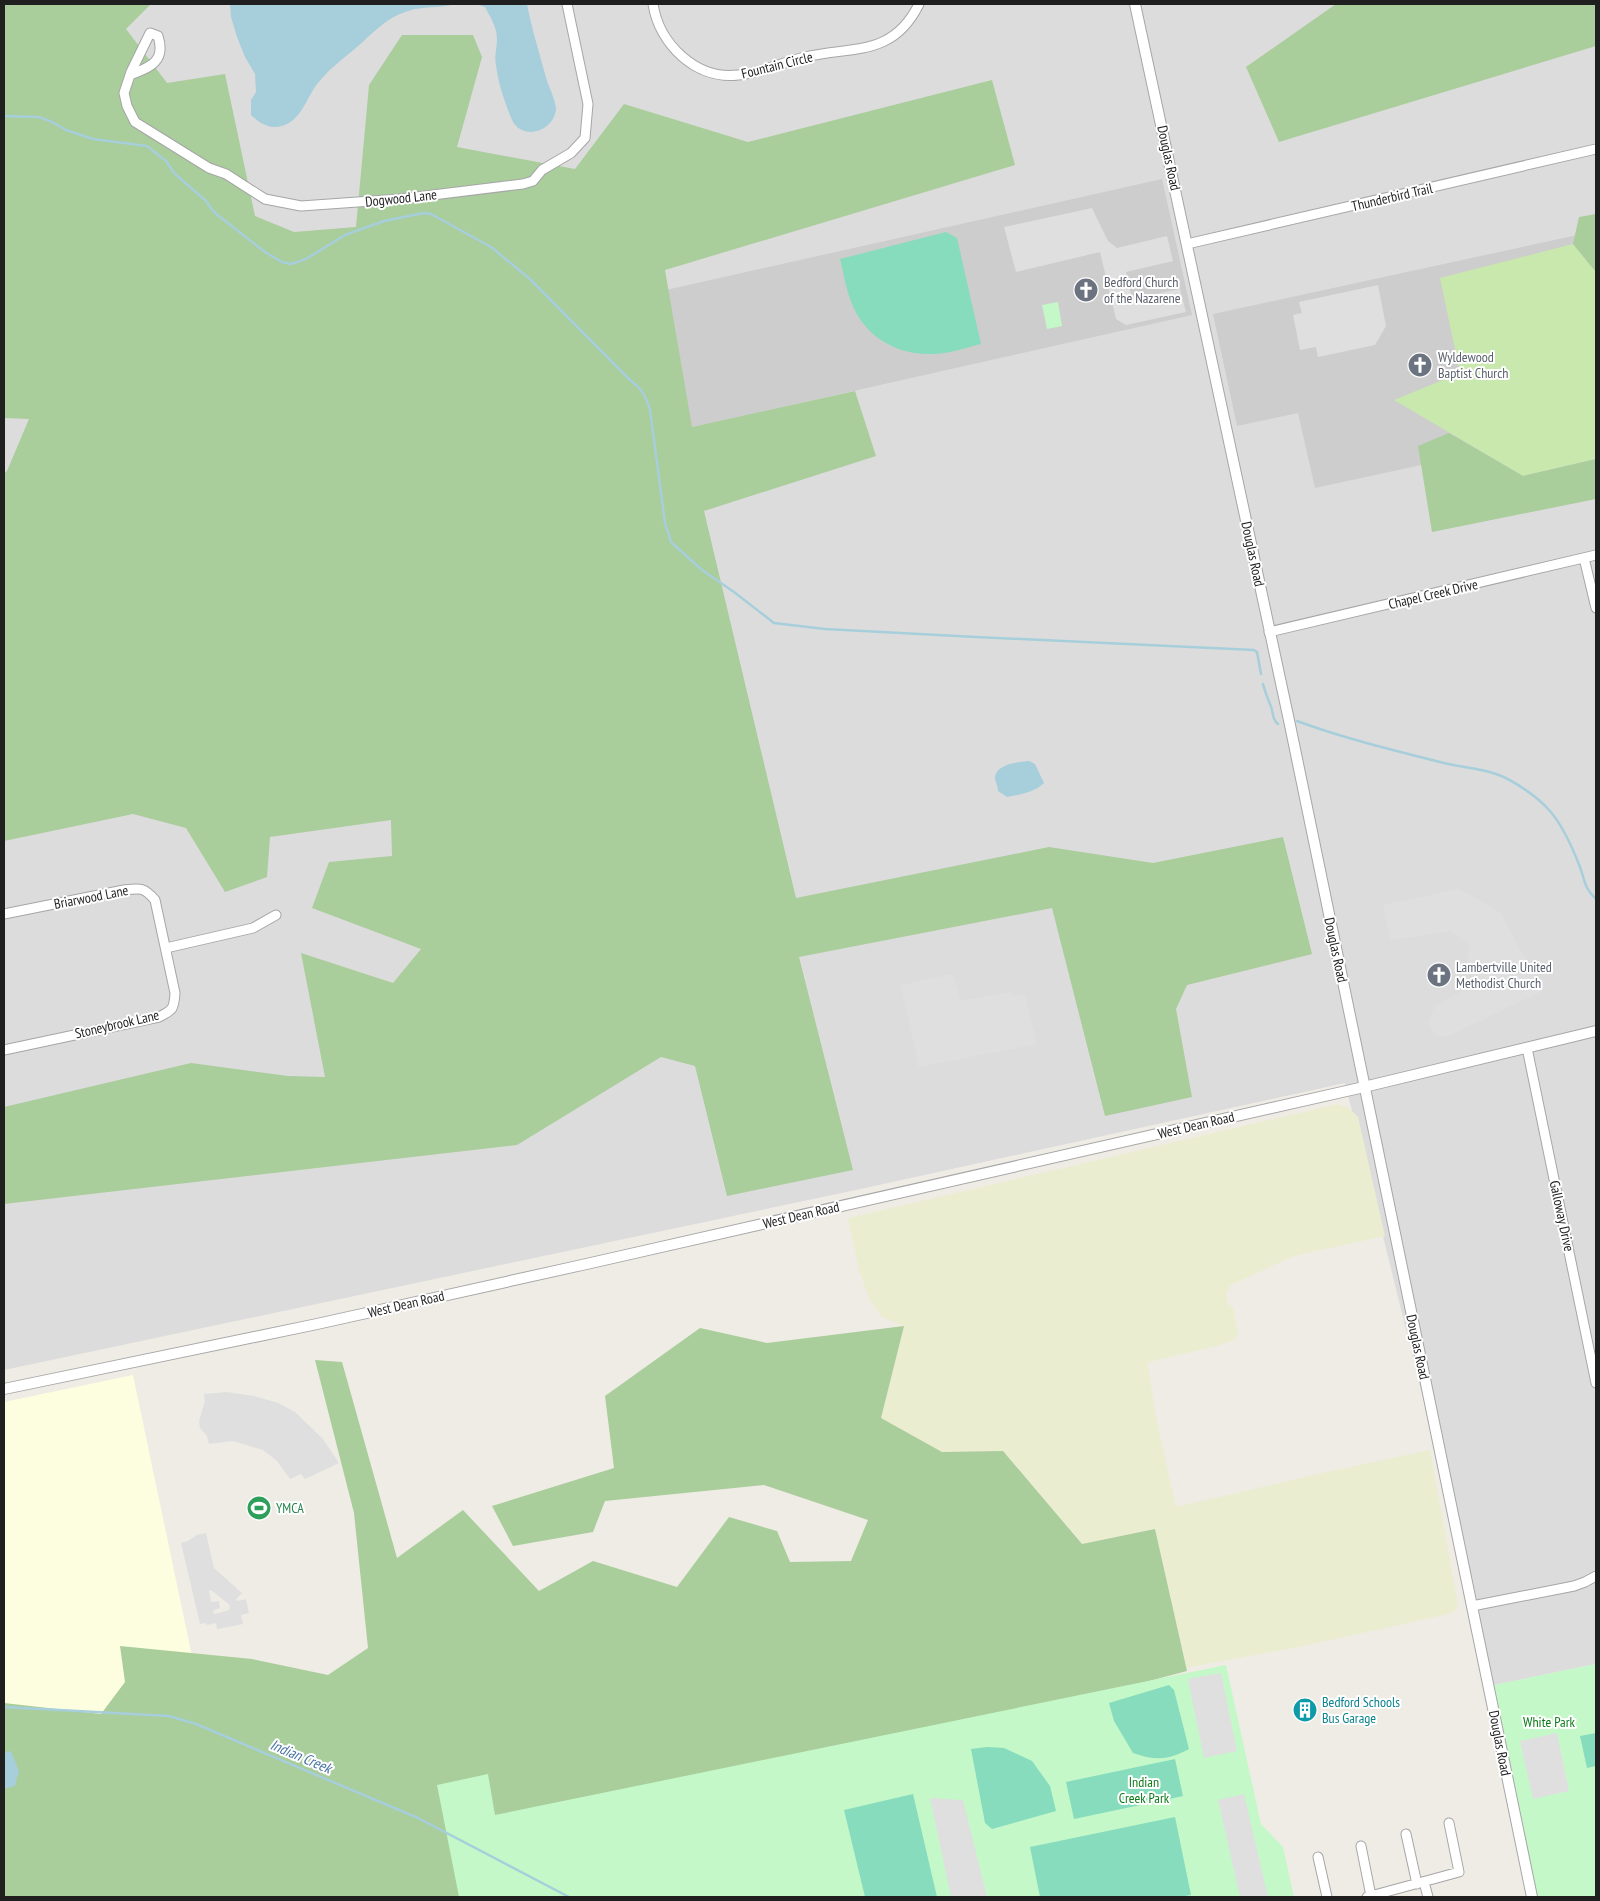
<svg xmlns="http://www.w3.org/2000/svg" width="1600" height="1901" font-family="'PT Sans Narrow',sans-serif">
<style>
.residential{fill:#dddcdc}
.education{fill:#fdfedf}
.religious{fill:#cdcdcd}
.farmland{fill:#ebedd1}
.grass{fill:#c8e8ad}
.forest{fill:#a9cd9b}
.park{fill:#c4f8c9}
.pitch{fill:#86dcbd}
.parking{fill:#dfdfdf;fill-rule:evenodd}
.water{fill:#a7cedb}
.lines{fill:none;stroke-linecap:round;stroke-linejoin:round}
.stream{stroke:#a7cedb;stroke-width:2.5}
.minor-casing{stroke:#a6a6a6;stroke-width:11}
.tertiary-casing{stroke:#a6a6a6;stroke-width:12}
.minor{stroke:#fff;stroke-width:9}
.tertiary{stroke:#fff;stroke-width:10}
.labels{text-anchor:middle;dominant-baseline:central;stroke-width:4;stroke-linejoin:round;paint-order:stroke}
.street-label{font-size:14px;fill:#1f1f1f;stroke:#fff}
.worship-label{font-size:14px;fill:#5b616d;stroke:#fff;text-anchor:start}
.leisure-label{font-size:14px;fill:#27864d;stroke:#fff;text-anchor:start}
.culture-label{font-size:14px;fill:#0d838f;stroke:#fff;text-anchor:start}
.park-label{font-size:14px;fill:#0f7a1b;stroke:#fff}
.water-label{font-size:15px;font-style:italic;fill:#4b75a4;stroke:#fff}
</style>
<rect width="100%" height="100%" fill="#efece5"/>
<path class="residential" d="M4 4H1596V1664L1494 1685 1345 1083 856 1190 4 1370Z"/>
<path class="education" d="M133 1375 194 1666 4 1897V1402Z"/>
<path class="religious" d="M1162 179 1192 315 679 430 648 294Z
M1596 231V495L1426 464 1315 488 1298 413 1237 426 1213 314Z"/>
<path class="farmland" d="M1338 1104 1349 1108 1358 1117 1385 1236 1294 1256 1231 1285 1226 1294 1228 1303 1233 1308 1238 1332 1236 1338 1232 1341 1217 1346 1149 1362 1148 1365 1156 1417 1176 1507 1331 1471 1430 1450 1458 1604 1455 1611 1445 1615 1308 1645 1186 1668 1155 1529 1082 1544 1003 1451 942 1452 880 1418 904 1326 882 1317 870 1301 859 1271 848 1218Z"/>
<path class="grass" d="M1573 244 1596 272V459L1523 476 1394 400 1460 373 1440 278Z"/>
<path class="forest" d="M4 4H151L126 29 167 83 225 74 255 216 294 232 356 227 369 85 402 35H473L482 57 457 147 575 169 624 104 748 142 992 80 1015 165 665 270 692 427 855 391 876 456 704 511 796 898 1049 847 1153 863 1283 837 1312 954 1187 985 1176 1009 1192 1097 1105 1116 1052 908 799 957 853 1170 727 1196 695 1066 661 1057 517 1145 4 1204V1107L191 1063 288 1076 325 1077 301 953 393 983 421 949 312 908 329 862 392 856 391 820 270 837 267 877 225 892 186 828 133 814 4 841V473L7 471 29 419 4 418Z
M1336 4H1596V46L1279 142 1246 67Z
M1596 214V272L1573 244 1579 217Z
M1449 433 1523 476 1596 459V499L1432 532 1418 446Z
M904 1326 881 1418 942 1452 1003 1451 1082 1544 1155 1529 1187 1671 949 1734 526 1897H4V1703L101 1714 125 1682 120 1646 252 1659 328 1675 368 1648 354 1513 315 1360 342 1362 397 1558 463 1510 539 1591 593 1561 677 1587 729 1517 777 1531 790 1562 851 1561 868 1520 764 1485 605 1501 593 1532 513 1546 492 1506 614 1468 605 1396 700 1328 767 1343Z"/>
<path class="park" d="M1058 302 1062 326 1047 329 1042 305Z
M1596 1664V1897H1537L1494 1685Z
M1226 1665 1261 1824 1283 1847 1294 1897H459L437 1785 488 1774 495 1815Z"/>
<path class="pitch" d="M946 232 957 238 981 344C965 348 948 354 932 354 897 355 865 337 852 304 846 290 844 274 840 259Z
M1169 1685 1174 1690 1189 1749C1168 1760 1156 1761 1133 1753L1114 1721 1109 1703Z
M1596 1733V1766L1587 1768 1580 1736Z
M987 1747 1004 1748 1032 1761 1050 1786 1056 1811 992 1829 985 1823 971 1749Z
M1175 1759 1183 1796 1074 1819 1066 1782Z
M913 1794 937 1897H865L844 1810Z
M1175 1817 1191 1895 1179 1897H1040L1030 1847Z"/>
<path class="parking" d="M1092 208 1108 241 1117 248 1167 236 1173 261 1126 272 1132 299 1180 289 1186 312 1126 325 1116 319 1100 252 1016 272 1004 227Z
M1378 285 1386 326 1375 345 1318 357 1316 347 1300 350 1293 315 1302 313 1299 302Z
M1459 889 1501 913 1542 991 1451 1035 1440 1037 1433 1032 1428 1023 1435 1005 1477 984 1467 965 1470 945 1451 931 1391 940 1383 905Z
M953 974 961 1001 1010 992 1012 996 1025 994 1037 1044 919 1067 901 985Z
M227 1392 254 1396 278 1403 295 1412 323 1439 339 1463 305 1479 301 1474 290 1479 277 1461 263 1450 233 1441 209 1444 207 1436 200 1428 199 1421 205 1401 204 1394Z
M206 1533 214 1568 242 1593 236 1599 238 1601 246 1599 249 1613 241 1615 243 1624 217 1629 216 1623 207 1625 206 1623 200 1624 181 1543 188 1541 197 1535ZM211 1590 230 1605 229 1610 215 1614 213 1613 214 1610 220 1608 219 1601 211 1602 209 1591Z
M1221 1673 1237 1751 1204 1758 1188 1679Z
M1557 1733 1569 1791 1533 1799 1520 1741Z
M1244 1794 1268 1897H1240L1218 1800Z
M930 1798 963 1800 987 1897H951Z"/>
<path class="water" d="M230 4H456C437 9 419 5 400 14 384 20 370 36 357 47 344 58 329 69 318 83 308 95 303 115 289 123 274 131 263 126 251 115V100L256 92 255 74 245 57 237 37 231 17Z
M476 4H527C532 30 540 55 547 81 550 89 556 102 556 110 553 132 522 141 512 120 505 103 498 83 496 65 494 57 497 48 497 39 497 27 490 17 485 7Z
M1029 761 1035 764 1044 783C1033 793 1021 794 1007 797L998 791C998 787 996 782 995 779 995 764 1018 762 1029 761Z
M11 1751 19 1771 15 1786 4 1789V1753Z"/>
<g class="lines">
<path class="stream" d="M4 116 39 117 52 122 66 130 93 139 147 146 166 161 174 173 205 200 215 213 265 252 282 262 291 264 306 259 345 235 384 221 424 213 431 214 491 247 530 279 629 379C641 388 646 395 650 410L665 523 671 542 702 570 734 592 774 623 825 629 976 637 1254 650 1257 652 1261 674
M1263 684C1265 692 1267 697 1270 704 1274 711 1271 719 1278 724
M1297 721C1343 738 1392 750 1440 762 1457 767 1483 768 1499 775 1514 781 1538 797 1549 810 1561 823 1573 849 1580 867 1585 881 1584 888 1596 899
M4 1707 169 1716 196 1724 418 1818 569 1897"/>
<defs>
<path id="minor" d="M653 4C659 44 696 80 738 75 761 73 783 62 805 57 853 46 893 57 919 4
M130 75C151 67 166 61 158 36L150 33 131 72 124 93 127 106 135 122 209 168 226 174 265 199 301 206 400 199 523 184 533 181 542 170 571 153 585 138 588 104 567 4
M1187 244 1596 149
M1584 558 1596 608
M1269 632 1596 555
M4 914 124 890C140 888 144 887 155 900L175 993C174 1009 173 1010 159 1017L4 1050
M166 948 253 928 276 915
M1527 1048 1596 1383
M1472 1606 1574 1586 1585 1582 1596 1576
M1406 1834 1417 1884
M1361 1846 1371 1896
M1318 1857 1327 1897
M1424 1882 1428 1897
M1367 1897 1459 1872 1449 1823"/>
<path id="tertiary" d="M1135 4 1290 725 1532 1897
M4 1389 317 1324 582 1265 1364 1087 1596 1031"/>
</defs>
<use href="#minor" class="minor-casing"/>
<use href="#tertiary" class="tertiary-casing"/>
<use href="#minor" class="minor"/>
<use href="#tertiary" class="tertiary"/>
</g>
<defs>
<symbol id="church-disc" viewBox="-11 -11 22 22"><circle r="9.5" fill="#6b7280" stroke="#fff"/><path d="M-1.2-6h2.4v3.5h3.3v2.4h-3.3V6h-2.4V-.1h-3.3v-2.4h3.3Z" fill="#fff"/></symbol>
<symbol id="stadium-disc" viewBox="-11 -11 22 22"><circle r="9.5" fill="#2e9e5b" stroke="#fff"/><path d="M0-5a6.5 5 0 1 0 0 10a6.5 5 0 1 0 0-10ZM-3.5-1.8h7v3.6h-7Z" fill="#fff"/></symbol>
<symbol id="building-disc" viewBox="-11 -11 22 22"><circle r="9.5" fill="#0f9aa8" stroke="#fff"/><path d="M-4-6H4V6H1V3H-1V6H-4ZM-2.5-4.3h1.7v1.8h-1.7ZM.8-4.3h1.7v1.8H.8ZM-2.5-1h1.7V.8h-1.7ZM.8-1h1.7V.8H.8Z" fill="#fff"/></symbol>
</defs>
<g fill-rule="evenodd">
<use href="#church-disc" x="1072" y="276" width="28" height="28"/>
<use href="#church-disc" x="1406" y="351" width="28" height="28"/>
<use href="#church-disc" x="1425" y="961" width="28" height="28"/>
<use href="#stadium-disc" x="245" y="1494" width="28" height="28"/>
<use href="#building-disc" x="1291" y="1696" width="28" height="28"/>
</g>
<g class="labels">
<g class="street-label">
<text transform="translate(777 65) rotate(-14)">Fountain Circle</text>
<text transform="translate(1169 158) rotate(78)">Douglas Road</text>
<text transform="translate(1392 197) rotate(-13)">Thunderbird Trail</text>
<text transform="translate(401 198) rotate(-6)">Dogwood Lane</text>
<text transform="translate(1253 554) rotate(78)">Douglas Road</text>
<text transform="translate(1433 594) rotate(-13)">Chapel Creek Drive</text>
<text transform="translate(91 897) rotate(-11)">Briarwood Lane</text>
<text transform="translate(1336 950) rotate(78)">Douglas Road</text>
<text transform="translate(117 1024) rotate(-13)">Stoneybrook Lane</text>
<text transform="translate(1196 1125) rotate(-13)">West Dean Road</text>
<text transform="translate(801 1215) rotate(-13)">West Dean Road</text>
<text transform="translate(1562 1216) rotate(78)">Galloway Drive</text>
<text transform="translate(406 1304) rotate(-13)">West Dean Road</text>
<text transform="translate(1418 1347) rotate(78)">Douglas Road</text>
<text transform="translate(1500 1743) rotate(79)">Douglas Road</text>
</g>
<g class="worship-label">
<text x="1104" y="282">Bedford Church<tspan x="1104" dy="16">of the Nazarene</tspan></text>
<text x="1438" y="357">Wyldewood<tspan x="1438" dy="16">Baptist Church</tspan></text>
<text x="1456" y="967">Lambertville United<tspan x="1456" dy="16">Methodist Church</tspan></text>
</g>
<g class="leisure-label">
<text x="276" y="1508">YMCA</text>
</g>
<g class="culture-label">
<text x="1322" y="1702">Bedford Schools<tspan x="1322" dy="16">Bus Garage</tspan></text>
</g>
<g class="park-label">
<text x="1549" y="1722">White Park</text>
<text x="1144" y="1782">Indian<tspan x="1144" dy="16">Creek Park</tspan></text>
</g>
<g class="water-label">
<text transform="translate(301 1756) rotate(23)">Indian Creek</text>
</g>
</g>
<rect width="1600" height="1901" fill="none" stroke="#1f1f1f" stroke-width="10"/>
</svg>
